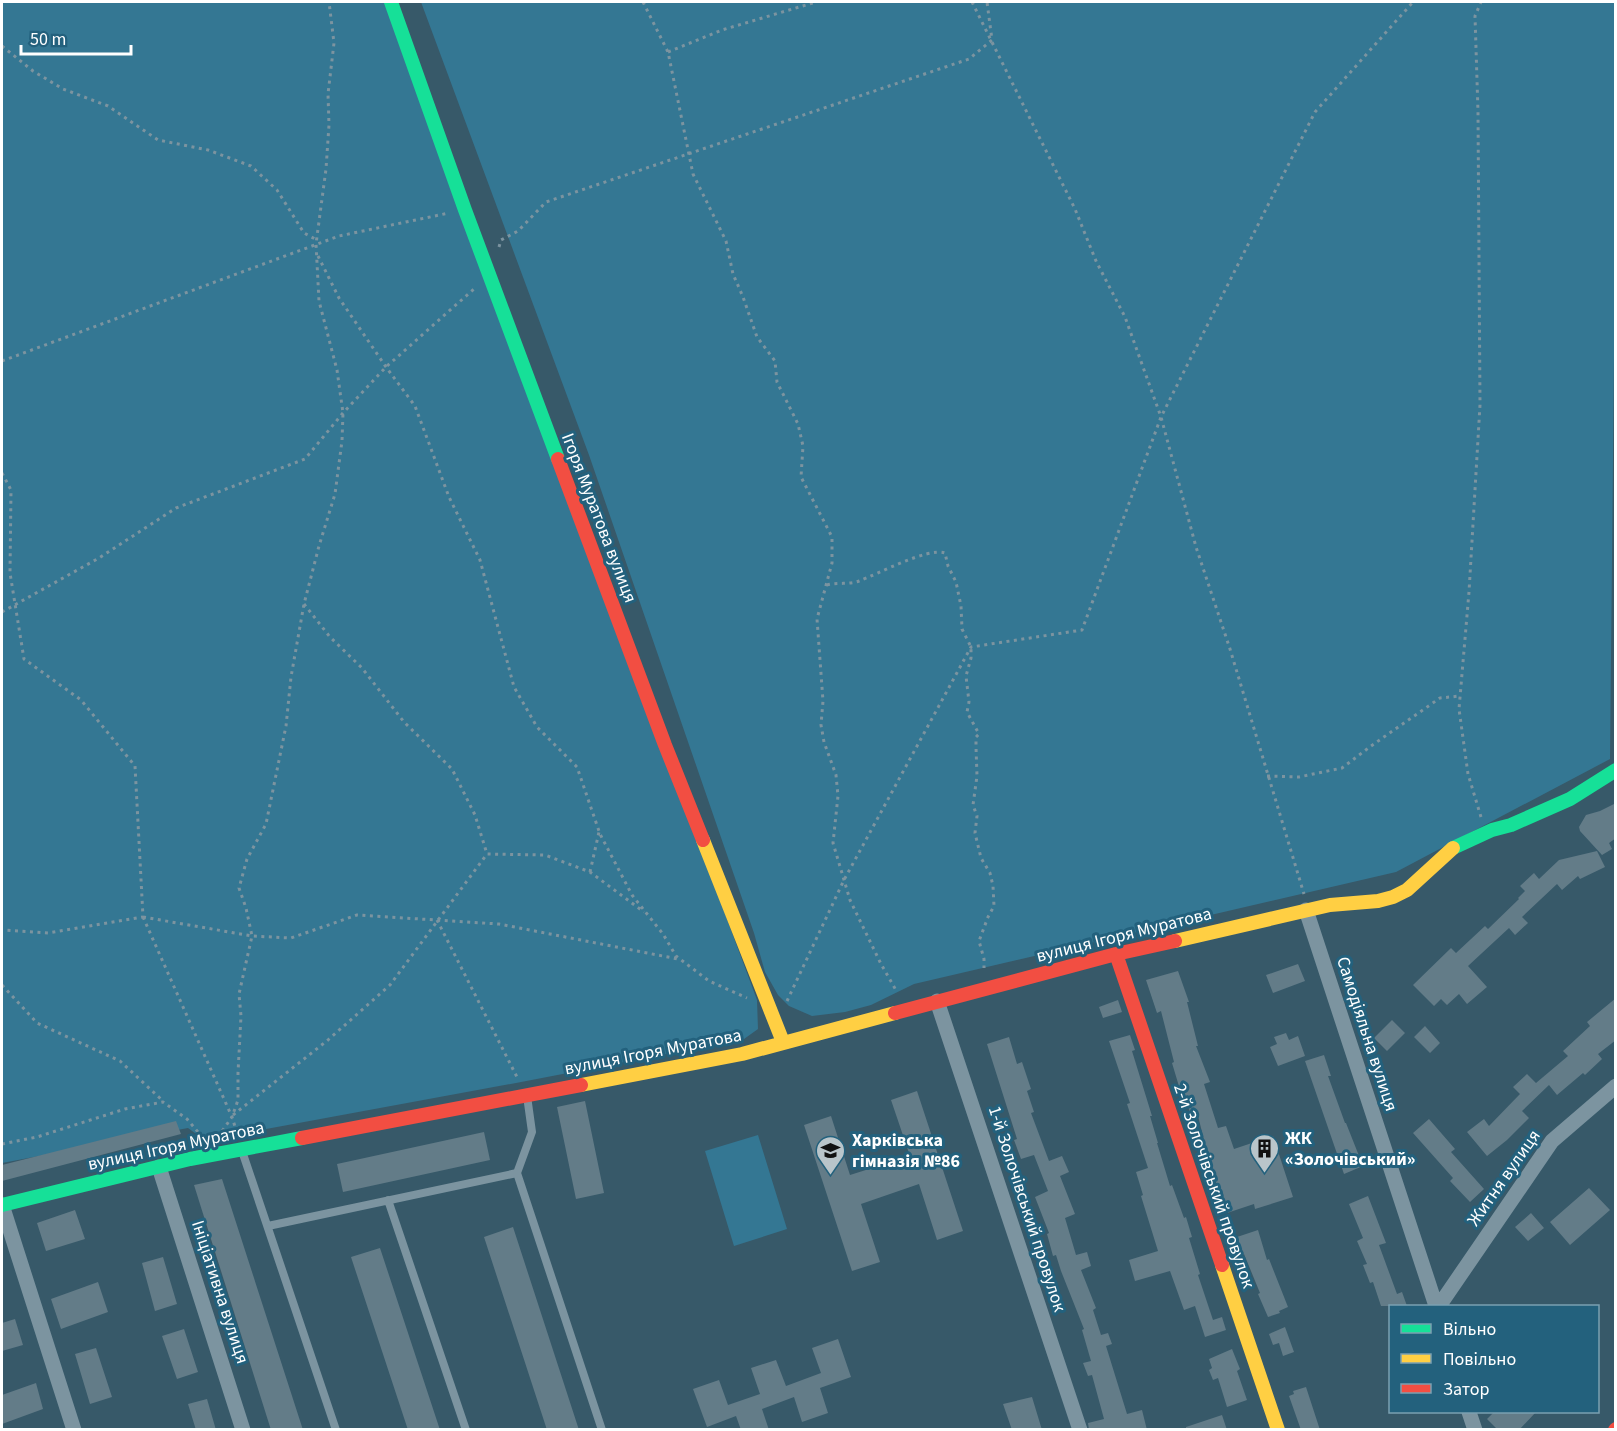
<svg xmlns="http://www.w3.org/2000/svg" width="1617" height="1431" font-family="'Source Sans 3',sans-serif">
<style>
.green{fill:#347793}
.building{fill:#637c88}
.lines{fill:none;stroke-linecap:round;stroke-linejoin:round}
.path{stroke:#7c94a0;stroke-width:3;stroke-dasharray:3 4.5;stroke-linecap:butt}
.lane{stroke:#7c94a0;stroke-width:8}
.street{stroke:#7c94a0;stroke-width:15}
.fast{stroke:#16e098;stroke-width:14}
.slow{stroke:#ffcf43;stroke-width:14}
.jam{stroke:#f24e42;stroke-width:14}
.labels{text-anchor:middle;dominant-baseline:central;stroke-width:6;stroke-linejoin:round;paint-order:stroke}
.street-label{font-size:18px;fill:#fff;stroke:#23617d}
.poi-label{font-size:18px;font-weight:bold;fill:#fff;stroke:#23617d;text-anchor:start}
</style>
<rect width="100%" height="100%" fill="#375969"/>
<path class="green" d="M2 2H387L757 1000 758 1029 744 1039 516 1083 233 1135 199 1136 188 1128 2 1163Z
M421 2H1615V258L1610 759 1396 872 914 984 871 1005 845 1012 812 1016 789 1006 778 995 765 972 754 933 589 455Z
M758 1135 787 1229 734 1246 705 1151Z"/>
<path class="building" d="M1616 803V838L1609 843 1612 849 1602 855 1580 831 1579 827 1586 815 1600 811Z
M1597 851 1605 867 1580 879 1578 876 1562 890 1557 884 1522 917 1528 923 1515 935 1509 928 1468 966 1487 987 1467 1004 1459 994 1447 1005 1441 999 1434 1006 1413 985 1451 948 1456 953 1485 926 1488 929 1519 899 1518 898 1525 891 1520 886 1534 873 1539 879 1559 860Z
M1298 964 1305 981 1273 993 1266 975Z
M1178 971 1189 1002H1187L1198 1046H1196L1210 1082 1204 1084 1218 1128 1226 1126 1234 1149 1273 1136 1293 1197 1255 1209 1254 1204 1227 1213 1211 1168 1198 1116 1192 1118 1183 1092 1181 1093 1172 1063 1174 1062 1161 1011 1157 1013 1146 980Z
M1616 998V1040L1598 1054 1602 1059 1585 1075 1583 1073 1557 1095 1549 1085 1522 1111 1529 1118 1507 1140 1487 1156 1467 1132 1484 1119 1489 1126 1520 1094 1513 1087 1527 1074 1536 1083 1568 1056 1563 1051 1590 1026 1587 1022Z
M1118 1000 1122 1012 1103 1018 1099 1007Z
M1392 1020 1405 1033 1387 1051 1374 1038Z
M1425 1026 1440 1043 1430 1053 1414 1037Z
M1286 1033 1289 1040 1298 1036 1305 1056 1278 1066 1270 1047 1277 1044 1274 1037Z
M1130 1035 1135 1050 1132 1051 1152 1116H1150L1158 1143H1157L1170 1186 1172 1185 1184 1218 1186 1217 1192 1237 1189 1238 1200 1274 1198 1275 1213 1320 1222 1317 1226 1330 1205 1337 1195 1306 1184 1310 1170 1271 1135 1281 1129 1260 1158 1251 1141 1196 1143 1195 1136 1172 1148 1168 1127 1104 1130 1103 1109 1041Z
M1009 1037 1017 1064 1022 1062 1031 1089 1027 1091 1034 1112 1031 1113 1049 1161 1062 1156 1069 1172 1060 1176 1075 1214 1065 1218 1076 1255 1087 1252 1091 1266 1081 1270 1096 1308 1093 1310 1101 1335 1108 1333 1112 1344 1106 1346 1127 1414 1142 1410 1147 1430H1089L1088 1423 1104 1419 1092 1375 1088 1376 1083 1363 1091 1361 1082 1330 1084 1329 1061 1271 1056 1255 1053 1256 1047 1234 1049 1233 1035 1197 1048 1191 1034 1155 1021 1159 1014 1140 1017 1139 987 1044Z
M1324 1055 1331 1076H1328L1345 1123H1346L1363 1166 1344 1174 1305 1061Z
M917 1091 963 1231 937 1240 919 1184 861 1204 880 1262 852 1271 804 1125 831 1116 850 1175 910 1156 891 1100Z
M585 1101 604 1193 576 1199 557 1107Z
M1429 1119 1455 1149 1451 1152 1484 1189 1470 1202 1450 1181 1453 1178 1413 1133Z
M176 1121 181 1134 2 1181V1165Z
M484 1132 490 1160 343 1192 337 1164Z
M222 1179 303 1430H271L194 1185Z
M1589 1188 1610 1210 1570 1245 1550 1222Z
M1368 1196 1386 1243 1379 1245 1397 1294 1402 1292 1407 1306H1381L1373 1282 1370 1283 1363 1265 1367 1264 1357 1241 1363 1238 1349 1204Z
M75 1210 85 1239 46 1251 37 1223Z
M1531 1213 1544 1228 1528 1241 1515 1227Z
M513 1227 579 1430H547L484 1237Z
M1258 1230 1267 1260 1269 1259 1288 1307 1279 1311 1280 1313 1268 1317 1258 1294 1260 1293 1244 1254 1243 1255 1237 1237Z
M380 1248 440 1430H408L351 1257Z
M163 1257 177 1304 155 1311 142 1263Z
M98 1282 108 1312 61 1329 51 1299Z
M15 1319 23 1345 2 1351V1323Z
M1285 1327 1294 1352 1283 1356 1279 1343 1273 1345 1269 1334Z
M184 1329 198 1372 177 1379 162 1336Z
M838 1339 851 1377 820 1388 828 1413 802 1422 794 1397 762 1409 769 1430H741L736 1416 707 1427 693 1389 719 1380 728 1405 760 1394 751 1368 776 1360 786 1386 821 1373 812 1348Z
M96 1348 112 1397 90 1404 75 1354Z
M1232 1349 1240 1369 1237 1371 1247 1400 1227 1407 1218 1378 1213 1380 1209 1370 1212 1368 1209 1359Z
M36 1383 43 1409 2 1424V1395Z
M1306 1387 1320 1430H1301L1289 1396 1294 1394 1293 1391Z
M1032 1397 1042 1430H1012L1003 1404Z
M207 1399 216 1430H196L188 1404Z
M1494 1412H1536L1519 1430H1498L1487 1419Z
M1222 1415 1227 1430H1186V1427Z"/>
<g class="lines">
<path class="path" d="M643 2 668 52 693 174 726 241 733 274 743 297 757 337 775 361 777 382 798 424 803 446 801 477 832 537V563L817 619 823 701 821 725 824 742 836 775 838 796 833 843 850 900 881 964 897 992
M972 2 1075 209 1096 261 1125 317 1161 417 1196 547 1230 649 1304 894
M2 46 33 71 63 89 108 106 158 140 208 150 251 166 277 190 304 233 317 240
M668 52 722 30 816 2
M499 247 501 240 518 231 546 202 969 59 992 40 987 2
M318 256 339 298 386 367 415 406 449 497 480 560 514 687 537 727 577 767 600 834 632 895 663 934 676 956 709 981 747 998
M2 361 339 236 449 213
M2 473 11 490 10 573 24 659 81 700 135 766 143 917 48 933 2 930
M827 585C837 582 849 585 859 581 878 574 928 547 945 553L948 566 956 582 961 606 962 629 971 647V658L966 676 969 702 967 712 979 734 976 737V747L977 776 973 805 977 816 975 833 981 858 990 873 993 886 994 906 988 917 979 941 984 959V968
M304 604 330 637 362 668 404 722 452 769 475 815 487 854 545 855 590 872 644 912
M2 612 99 558 176 508 305 459 343 413 386 367 475 288
M1267 776 1299 777 1342 768 1371 746 1440 698 1460 696
M1481 817 1468 774 1459 709 1469 592 1480 405 1478 112 1475 16 1481 2
M590 872 599 832
M143 917 252 936 291 938 357 915 499 924 678 959
M143 917 232 1117 237 1133
M437 920 518 1079
M2 985 37 1023 120 1061 163 1101
M787 1001 844 880 971 647 1082 630 1161 417 1315 112 1413 2
M233 1115 328 1040 390 985 487 854
M218 1137 232 1117 238 1100V1073L241 1016 239 994 252 936 246 908 239 888 247 859 266 824 286 726 291 677 304 604 319 546 335 494 342 441 343 413 337 370 319 301 316 244 326 169 329 125 328 94 334 43 329 2
M2 1144 37 1137 125 1109 163 1102 187 1119 204 1139"/>
<path class="lane" d="M242 1151 336 1430
M517 1173 602 1430
M388 1200 466 1430
M268 1226 517 1173 532 1132 527 1096"/>
<path class="street" d="M1306 910 1436 1306
M937 1001 1080 1430
M159 1167 243 1430
M2 1205 74 1430
M1439 1306 1552 1141 1616 1086
M1469 1412 1475 1430"/>
<path class="fast" d="M391 2 465 210 558 459
M1453 848 1492 830 1511 825 1570 799 1616 770
M2 1205 190 1159 302 1138"/>
<path class="slow" d="M703 840 783 1042
M1175 941 1330 905 1378 901 1393 897 1407 890 1453 848
M581 1085 742 1054 895 1013
M1222 1265 1278 1430"/>
<path class="jam" d="M558 459 665 745 703 840
M1116 954 1222 1265
M895 1013 1116 954 1175 941
M302 1138 581 1085
M1615 1430 1616 1429"/>
</g>
<defs>
<symbol id="building-pin" viewBox="-11 -11 22 30"><path d="M0 17L-7.5 6A9.5 9.5 0 1 1 7.5 6Z" fill="#b9c5ca" stroke="#23617d"/><path d="M-4-6H4V6H1V3H-1V6H-4ZM-2.5-4.3h1.7v1.8h-1.7ZM.8-4.3h1.7v1.8H.8ZM-2.5-1h1.7V.8h-1.7ZM.8-1h1.7V.8H.8Z" fill="#111"/></symbol>
<symbol id="school-pin" viewBox="-11 -11 22 30"><path d="M0 17L-7.5 6A9.5 9.5 0 1 1 7.5 6Z" fill="#b9c5ca" stroke="#23617d"/><path d="M0-5L7-2L0 1L-7-2ZM-4 1L0 2.5L4 1V4Q0 6-4 4Z" fill="#111"/></symbol>
</defs>
<g fill-rule="evenodd">
<use href="#building-pin" x="1248" y="1132" width="33" height="45"/>
<use href="#school-pin" x="814" y="1134" width="33" height="45"/>
</g>
<g class="labels">
<g class="street-label">
<text transform="translate(599 518) rotate(69)">Ігоря Муратова вулиця</text>
<text transform="translate(1124 935) rotate(-14)">вулиця Ігоря Муратова</text>
<text transform="translate(1367 1034) rotate(72)">Самодіяльна вулиця</text>
<text transform="translate(653 1052) rotate(-11)">вулиця Ігоря Муратова</text>
<text transform="translate(176 1146) rotate(-12)">вулиця Ігоря Муратова</text>
<text transform="translate(1504 1178) rotate(-55)">Житня вулиця</text>
<text transform="translate(1214 1186) rotate(71)">2-й Золочівський провулок</text>
<text transform="translate(1027 1209) rotate(72)">1-й Золочівський провулок</text>
<text transform="translate(220 1292) rotate(72)">Ініціативна вулиця</text>
</g>
<g class="poi-label">
<text x="1285" y="1138">ЖК<tspan x="1285" dy="21">«Золочівський»</tspan></text>
<text x="852" y="1140">Харківська<tspan x="852" dy="21">гімназія №86</tspan></text>
</g>
</g>
<rect width="1617" height="1431" fill="none" stroke="#ffffff" stroke-width="6"/>
<rect x="1389" y="1305" width="210" height="108" fill="#23617d" stroke="#7ba0b1" stroke-width="1.5"/>
<rect x="1401" y="1324" width="30" height="9" fill="#16e098" stroke="#7ba0b1" stroke-width="1.5"/>
<text x="1443" y="1335" font-size="18" fill="#ffffff">Вільно</text>
<rect x="1401" y="1354" width="30" height="9" fill="#ffcf43" stroke="#7ba0b1" stroke-width="1.5"/>
<text x="1443" y="1365" font-size="18" fill="#ffffff">Повільно</text>
<rect x="1401" y="1384" width="30" height="9" fill="#f24e42" stroke="#7ba0b1" stroke-width="1.5"/>
<text x="1443" y="1395" font-size="18" fill="#ffffff">Затор</text>
<path d="M21 45v9h110v-9" fill="none" stroke="#ffffff" stroke-width="3"/>
<text x="30" y="45" font-size="18" fill="#ffffff" stroke="#23617d" stroke-width="4.5" paint-order="stroke">50 m</text>
</svg>
